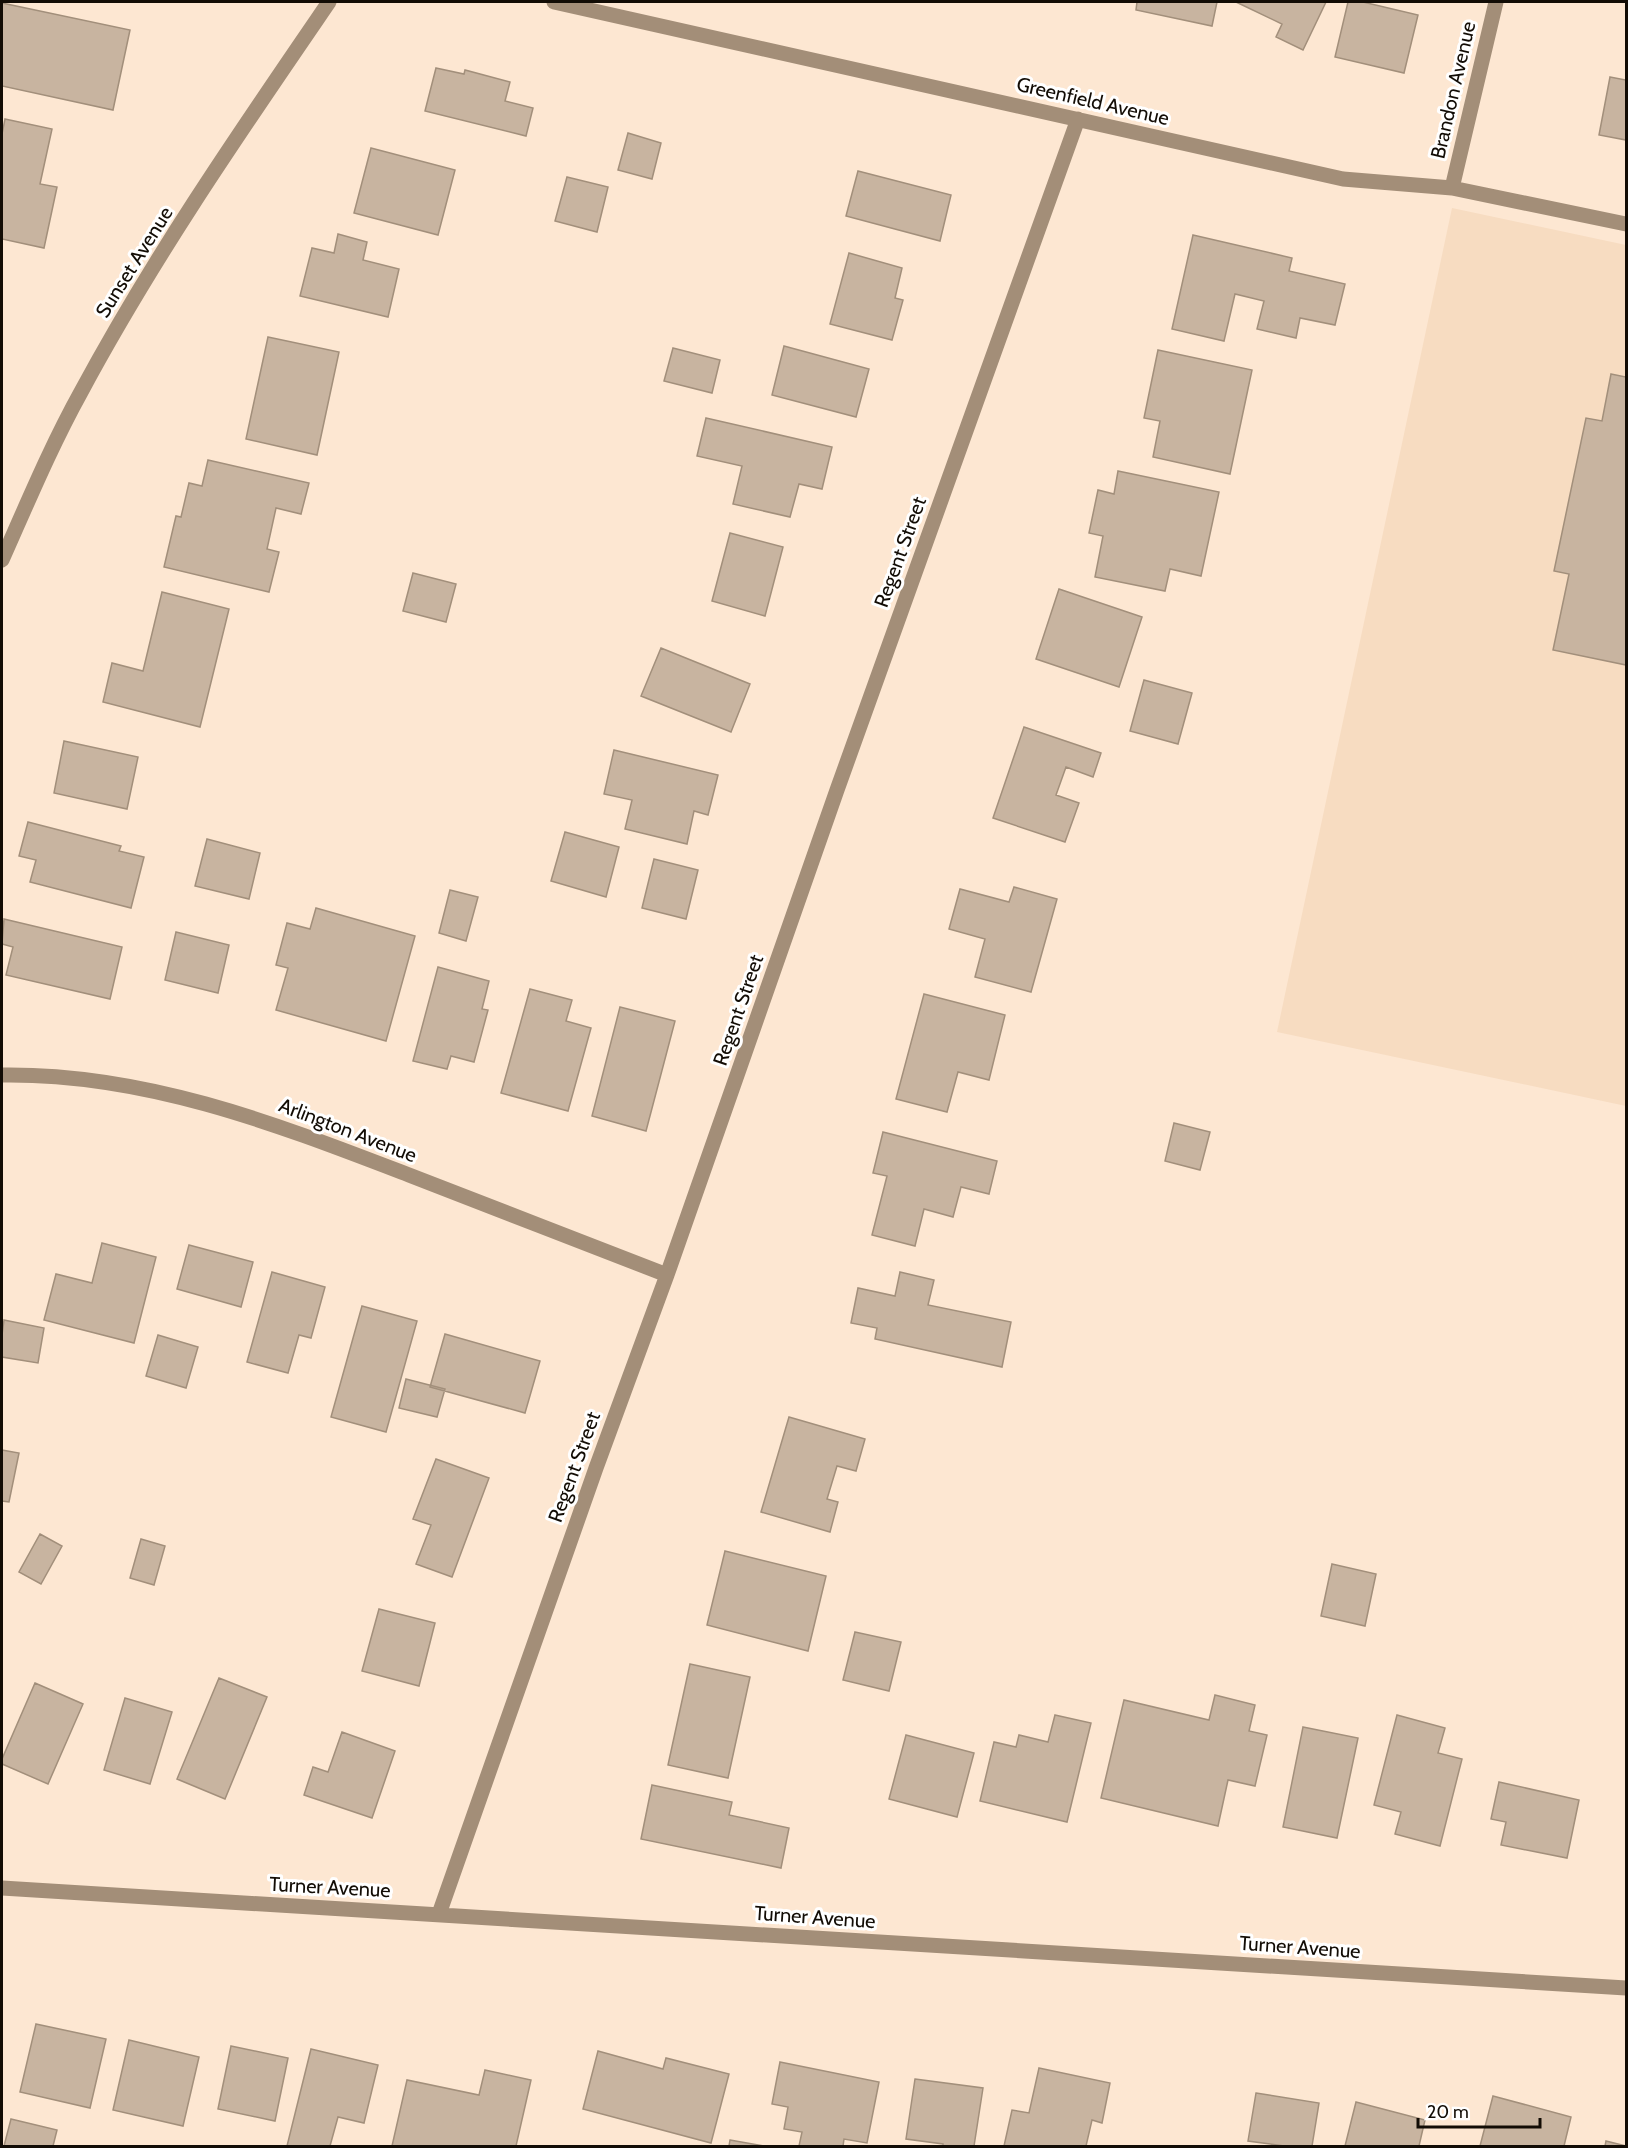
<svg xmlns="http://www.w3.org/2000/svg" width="1628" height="2148" font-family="Cabin,sans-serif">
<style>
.built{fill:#f7dcc1}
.building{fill:#c8b4a0;stroke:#a28f7b;stroke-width:1.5}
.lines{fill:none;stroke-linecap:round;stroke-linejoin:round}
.street{stroke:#a38e78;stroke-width:15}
.labels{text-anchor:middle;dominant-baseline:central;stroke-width:6;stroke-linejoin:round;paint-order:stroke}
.street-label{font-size:20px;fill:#120c05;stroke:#fff}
</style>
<rect width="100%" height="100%" fill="#fde7d2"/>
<path class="built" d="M1452 208 1626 245V1106L1277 1032Z"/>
<path class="building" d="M1137 2H1217L1212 26 1136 10Z
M1236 2H1326L1303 50 1276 37 1282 24Z
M1348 2H1363L1418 15 1404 73 1335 57Z
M2 3 130 30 113 110 2 86Z
M436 68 464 74 465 70 510 82 505 101 533 108 526 136 425 111Z
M1610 77 1626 80V140L1599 135Z
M5 119 52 129 40 184 57 187 44 248 2 239V134Z
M628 133 661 143 652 179 618 170Z
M371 148 455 170 438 235 354 213Z
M858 171 951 195 940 241 846 216Z
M567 177 608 187 597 232 555 221Z
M338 234 367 242 363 260 399 269 388 317 300 296 312 248 334 253Z
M1193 235 1292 258 1289 271 1345 284 1335 325 1300 318 1296 338 1257 329 1264 301 1235 294 1224 341 1172 329Z
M849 253 902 268 895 298 903 300 892 340 830 324Z
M268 337 339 352 317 455 246 439Z
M784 346 869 369 856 417 772 395Z
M673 348 720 360 712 393 664 381Z
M1158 350 1252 370 1230 474 1153 457 1160 421 1144 418Z
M1611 374 1626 377V665L1553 650 1569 574 1554 571 1586 418 1602 421Z
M706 418 832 447 822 489 799 484 790 517 733 504 742 466 697 456Z
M208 460 309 483 301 514 276 508 267 549 279 552 269 592 164 567 176 516 181 517 189 483 202 486Z
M1118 471 1219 492 1201 576 1170 569 1165 591 1095 577 1103 536 1089 533 1098 490 1114 494Z
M730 533 783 547 765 616 712 601Z
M413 573 456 584 446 622 403 611Z
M1059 589 1142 617 1119 687 1036 659Z
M162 592 229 609 200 727 103 702 112 663 143 671Z
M661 648 750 684 731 732 641 696Z
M1144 680 1192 693 1178 744 1130 731Z
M1024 727 1101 753 1093 777 1066 767 1056 795 1079 803 1065 842 993 818Z
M64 741 138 757 127 809 54 793Z
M614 750 718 775 708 815 694 811 687 844 625 829 632 800 604 794Z
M28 822 121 846 119 851 144 857 131 908 30 882 36 860 19 856Z
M565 832 619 847 606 897 551 881Z
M207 839 260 853 249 899 195 886Z
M654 859 698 870 686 919 642 908Z
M1014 887 1057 899 1031 992 975 977 985 939 949 929 960 889 1009 902Z
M450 890 478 897 466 941 439 933Z
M316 908 415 936 386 1041 276 1010 288 968 276 965 287 923 310 929Z
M4 919 122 947 110 999 6 975 13 947 2 944Z
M176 932 229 945 218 993 165 980Z
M438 967 489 981 482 1009 488 1010 474 1062 451 1056 447 1069 413 1061Z
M530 989 572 1000 566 1021 591 1028 568 1111 501 1093Z
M924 994 1005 1015 989 1080 958 1072 947 1112 896 1099Z
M620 1007 675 1021 646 1131 592 1116Z
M1174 1123 1210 1132 1200 1170 1165 1161Z
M883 1132 997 1161 989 1194 961 1187 953 1217 924 1209 915 1246 872 1235 887 1176 873 1173Z
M102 1243 156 1257 134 1343 44 1320 56 1274 92 1283Z
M189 1245 253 1262 241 1307 177 1289Z
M272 1272 325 1287 311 1338 299 1335 288 1373 247 1362Z
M900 1272 934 1280 928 1305 1011 1322 1002 1367 875 1339 877 1328 851 1323 858 1288 895 1296Z
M362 1306 417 1321 386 1432 331 1417Z
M4 1320 44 1328 38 1363 2 1357V1335Z
M445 1334 540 1361 525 1413 430 1387Z
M158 1335 198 1347 186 1388 146 1376Z
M406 1379 445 1389 437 1417 399 1408Z
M789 1417 865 1439 856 1471 837 1466 827 1499 838 1502 830 1532 761 1512Z
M2 1450 19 1453 9 1502 2 1501Z
M436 1459 489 1478 452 1577 416 1564 431 1525 413 1519Z
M40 1534 62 1546 41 1584 19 1572Z
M141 1539 165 1546 154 1585 130 1578Z
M725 1551 826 1576 808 1651 707 1625Z
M1332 1564 1376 1574 1365 1626 1321 1616Z
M379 1609 435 1623 419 1686 362 1671Z
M855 1632 901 1642 889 1691 843 1680Z
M690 1664 750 1677 728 1778 668 1765Z
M219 1678 267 1697 225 1799 177 1779Z
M35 1683 83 1704 48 1784 2 1764V1759Z
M1215 1695 1255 1705 1249 1731 1267 1735 1255 1786 1228 1780 1218 1826 1101 1798 1124 1700 1209 1720Z
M125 1698 172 1712 150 1784 104 1770Z
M1055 1715 1091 1723 1067 1822 980 1801 994 1742 1016 1747 1019 1735 1048 1742Z
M1397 1715 1445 1728 1438 1753 1462 1759 1440 1846 1395 1834 1401 1812 1374 1805Z
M1303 1727 1358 1738 1337 1838 1283 1827Z
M342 1732 395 1751 372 1818 304 1795 313 1767 328 1772Z
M906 1735 974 1753 957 1817 889 1799Z
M1499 1782 1579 1800 1567 1858 1501 1845 1506 1822 1491 1819Z
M652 1785 732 1802 729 1815 789 1828 781 1868 641 1839Z
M36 2024 106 2039 90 2108 20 2092Z
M129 2040 199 2057 183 2126 113 2110Z
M231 2046 288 2058 275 2121 218 2109Z
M311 2049 378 2065 364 2123 338 2117 330 2146H287Z
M598 2051 663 2069 666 2058 729 2074 711 2143 583 2109Z
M780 2062 879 2082 867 2143 844 2139 843 2146H799L802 2132 784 2129 788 2107 772 2104Z
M1039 2068 1110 2083 1102 2123 1092 2120 1086 2146H1004L1012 2110 1029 2113Z
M485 2070 531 2080 516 2146H392L407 2080 479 2095Z
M915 2079 983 2088 974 2146H943V2144L906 2139Z
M1256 2093 1319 2103 1312 2146H1284L1248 2141Z
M1493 2096 1571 2117 1564 2146H1480Z
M1356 2102 1425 2120 1419 2146H1345Z
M11 2119 57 2130 53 2146H4Z
M730 2140 764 2146H729Z
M1606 2141 1626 2146H1605Z"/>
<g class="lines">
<path class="street" d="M554 2 1343 179 1452 188 1626 224
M1452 188 1496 2
M2 560C27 504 51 446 81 392 154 256 242 129 329 2
M2 1075C146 1073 276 1124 409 1175 495 1208 581 1242 667 1275
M2 1888 1626 1988
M439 1914 596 1468 667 1275 837 790 1078 119"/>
</g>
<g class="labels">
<g class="street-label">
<text transform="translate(1453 90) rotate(-77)">Brandon Avenue</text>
<text transform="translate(1093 101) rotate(13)">Greenfield Avenue</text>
<text transform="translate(134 262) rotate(-58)">Sunset Avenue</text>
<text transform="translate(900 552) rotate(-70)">Regent Street</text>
<text transform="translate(738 1010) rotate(-71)">Regent Street</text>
<text transform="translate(348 1130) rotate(21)">Arlington Avenue</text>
<text transform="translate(574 1467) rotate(-70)">Regent Street</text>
<text transform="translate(330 1887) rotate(3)">Turner Avenue</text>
<text transform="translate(815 1917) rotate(4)">Turner Avenue</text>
<text transform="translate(1300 1947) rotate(4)">Turner Avenue</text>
</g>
</g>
<rect width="1628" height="2148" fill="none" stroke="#120c05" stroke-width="6"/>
<path d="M1418 2118v9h122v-9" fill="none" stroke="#120c05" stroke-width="3"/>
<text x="1427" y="2118" font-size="18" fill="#120c05" stroke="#ffffff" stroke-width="4.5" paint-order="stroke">20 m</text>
</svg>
